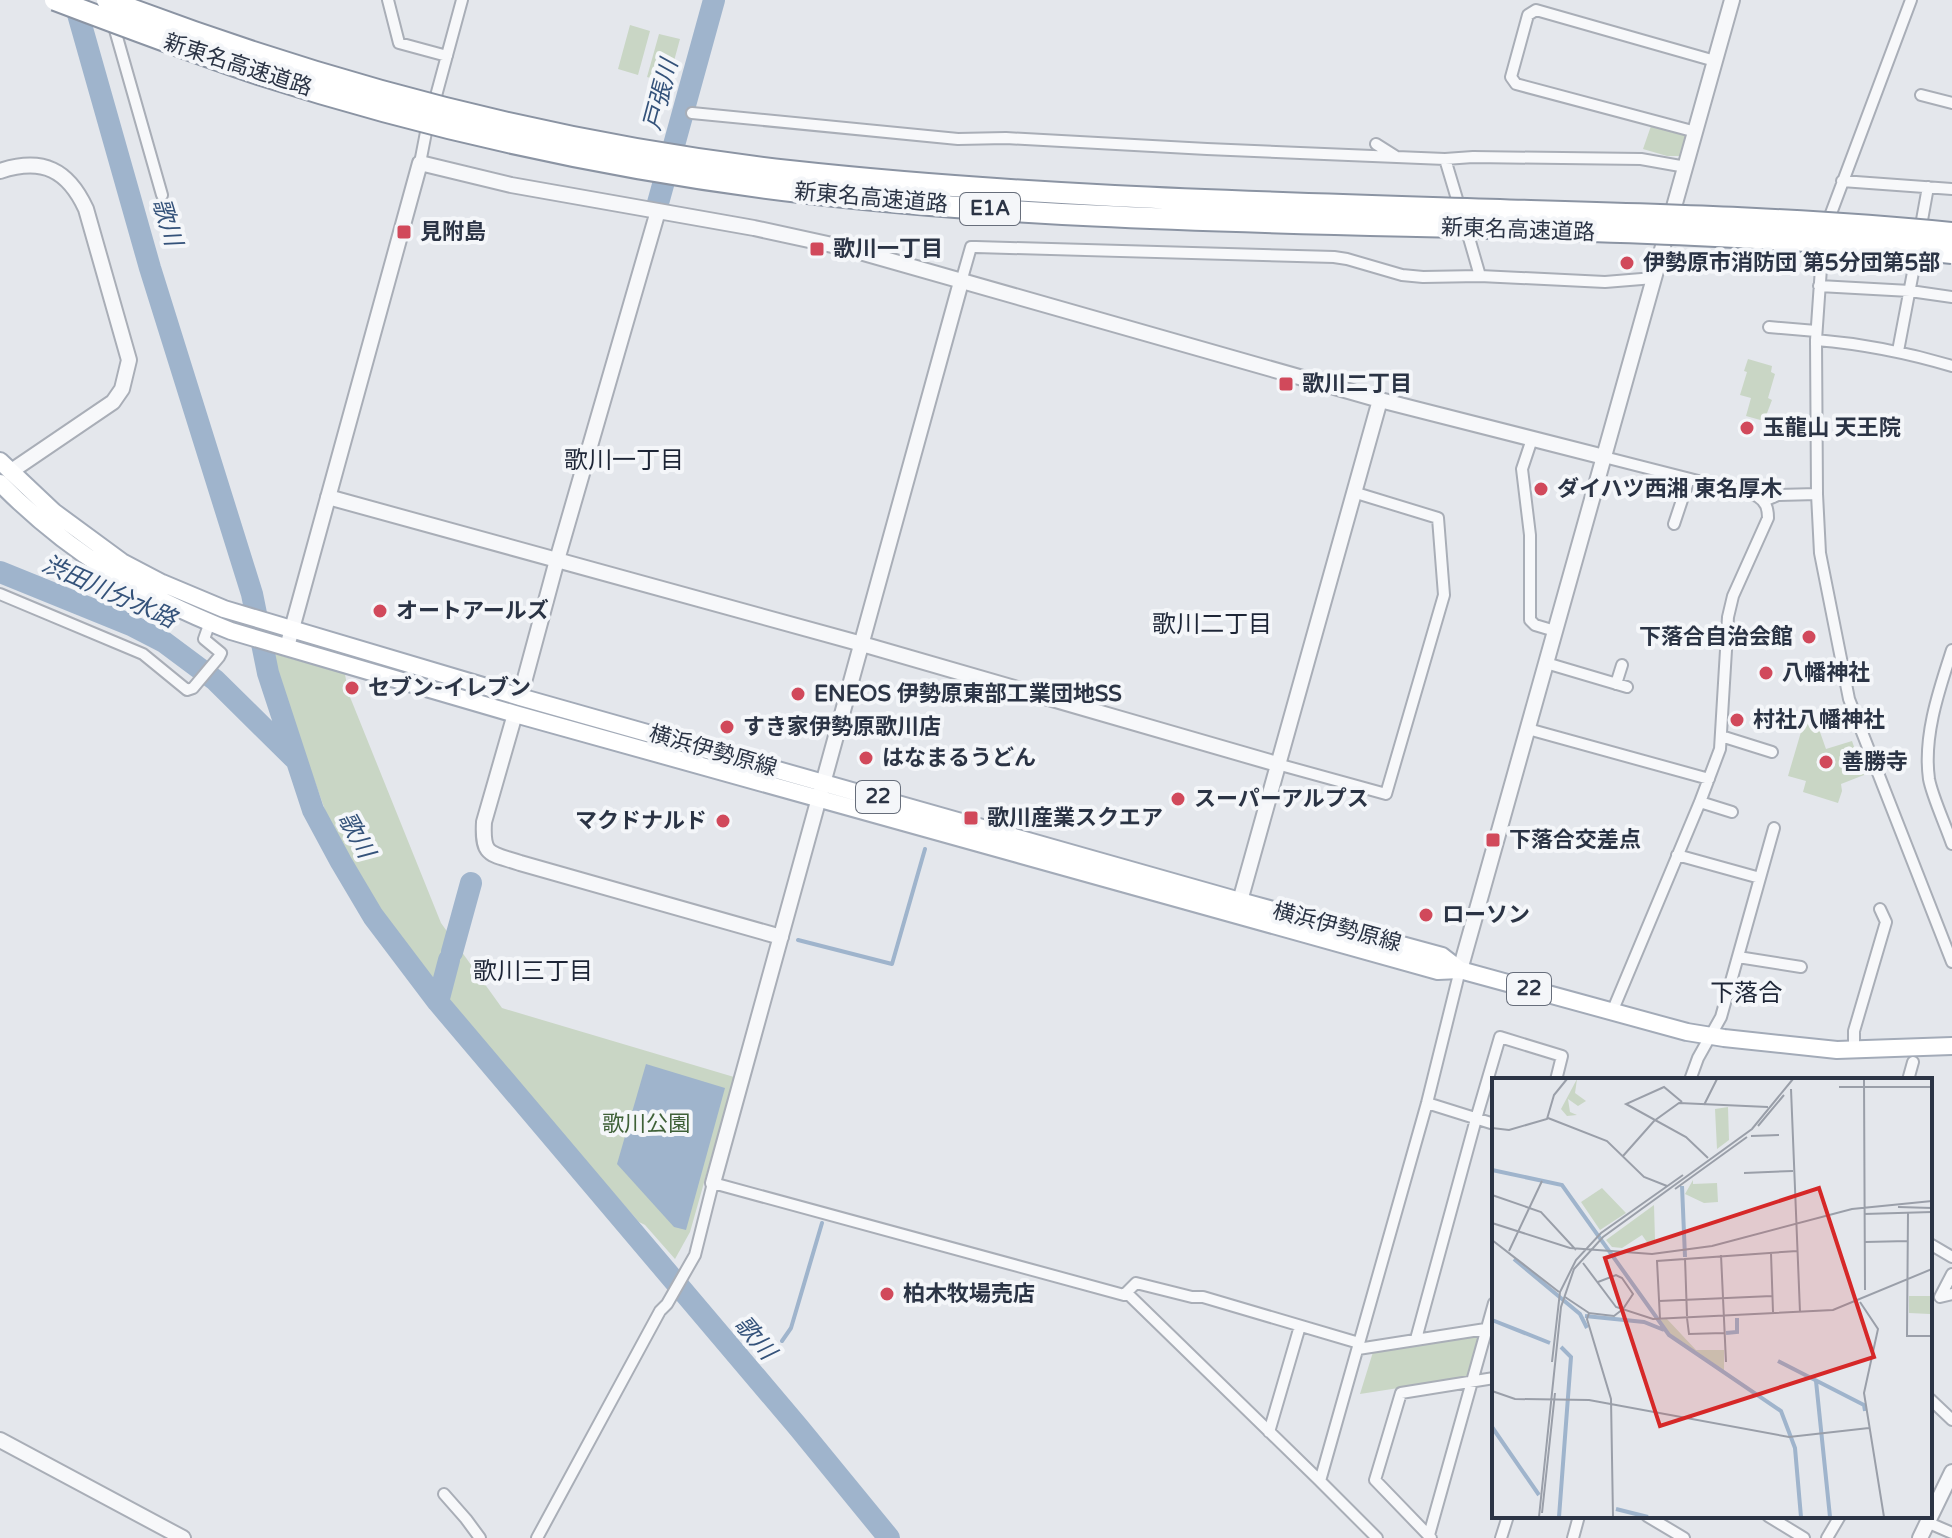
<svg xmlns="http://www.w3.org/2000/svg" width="1952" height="1538" font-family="'Varela Round','Noto Sans JP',sans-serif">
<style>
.green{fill:#c9d6c5}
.water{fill:#9fb4cc}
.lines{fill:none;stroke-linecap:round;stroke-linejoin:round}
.stream{stroke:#9fb4cc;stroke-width:4}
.river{stroke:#9fb4cc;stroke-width:22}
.minor-casing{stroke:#a9aeb7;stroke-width:14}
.tertiary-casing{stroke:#a9aeb7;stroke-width:18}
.primary-casing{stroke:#a3abb8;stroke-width:20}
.minor{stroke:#f7f8fa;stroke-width:10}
.tertiary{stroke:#f7f8fa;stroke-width:14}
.primary{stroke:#fff;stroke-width:16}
.motorway-bridge-casing{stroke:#8b94a3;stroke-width:24;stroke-linecap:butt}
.motorway-bridge{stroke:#fff;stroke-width:20}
.poi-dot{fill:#d1495b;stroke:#f4f6f9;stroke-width:3}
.labels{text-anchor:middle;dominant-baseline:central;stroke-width:8;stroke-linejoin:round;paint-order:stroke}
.shield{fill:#f4f6f9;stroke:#676e7b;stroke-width:2}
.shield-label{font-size:20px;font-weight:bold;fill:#2b3445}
.street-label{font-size:22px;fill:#2b3445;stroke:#f4f6f9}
.poi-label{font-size:22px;font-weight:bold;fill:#2b3445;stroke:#f4f6f9;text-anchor:start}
.park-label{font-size:22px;fill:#3f6138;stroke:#f4f6f9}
.water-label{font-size:24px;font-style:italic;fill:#34527a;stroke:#f4f6f9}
.neighbourhood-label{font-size:24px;fill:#1d2536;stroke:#f4f6f9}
.inset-river{fill:none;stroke:#9fb4cc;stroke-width:4}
.inset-road{fill:none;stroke:#9a9fa9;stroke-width:2}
.view{fill:#d62828;fill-opacity:0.15;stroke:#d62828;stroke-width:4}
.inset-edge{fill:none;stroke:#2b3445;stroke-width:4}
</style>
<rect width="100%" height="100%" fill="#e4e7ec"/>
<path class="green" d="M630 25 650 31 638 75 618 69Z
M659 34 680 39 668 83 647 77Z
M1651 126 1684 135 1687 139 1681 156H1667L1643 149Z
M1748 359 1772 366 1771 372 1775 374 1768 398 1772 400 1764 421 1746 416 1751 398 1740 395 1747 372 1744 371Z
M275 654 345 674 348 692 441 923 502 1008 734 1077 690 1232 675 1259 645 1225 639 1222C589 1165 539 1108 489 1051 432 986 371 918 335 838L270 656Z
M1806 715 1815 718 1826 749 1852 741 1864 775 1841 784 1842 791 1838 803 1803 792 1806 781 1788 776Z
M1480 1334 1469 1377 1360 1394 1373 1352Z"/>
<path class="water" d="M646 1064 725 1088 686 1230 674 1227 617 1164Z"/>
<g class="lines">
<path class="stream" d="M798 940 892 964 925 849
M782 1341 791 1328 822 1223"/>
<path class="river" d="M74 0 150 268 252 594 268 673 313 810 341 862 373 916 438 1002 799 1428 889 1538
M658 203 714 0
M0 572 131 625 164 642 215 680 295 759
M452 952 471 883
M438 1002 449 960"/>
<defs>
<path id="minor" d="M388 0 399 43 447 56
M113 23 162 195
M1921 95 1952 103
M433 107 462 0
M692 113 958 139 1006 138 1207 149 1445 159 1473 157 1641 159 1686 167
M1696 132 1516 84 1511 77 1528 15 1536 10 1715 61
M1376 144 1395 156
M1445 159 1460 209
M420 163 428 122
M1842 181 1952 189
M1465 224 1480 276
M1827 224 1911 0
M1920 231 1928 187
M1823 239 1816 340 1817 494 1820 553 1849 699 1952 962
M961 282 971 247H976L1334 257 1347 259 1402 275 1423 277 1480 276 1605 282 1654 278
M1819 286 1910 291 1952 297
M1769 327 1816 331
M1816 340C1865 344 1905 352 1952 366
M1898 351 1918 246
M1532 439 1522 469 1530 535V620L1535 625 1555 631
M1604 457 1757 496C1766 502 1768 508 1768 518L1733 596 1728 617 1720 749 1700 802 1612 1012
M1764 501 1778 495 1817 494
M1674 524 1689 479
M0 594 143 654 187 690 193 688 219 657 221 653 204 639 210 622
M1952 650C1939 690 1923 736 1929 779 1932 796 1946 826 1952 844
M1546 663 1627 687
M1616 684 1622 665
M1528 729 1709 779
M1721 736 1772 752
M1277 764 1386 794 1444 595 1438 518 1353 492
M1700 802 1732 812
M1677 855 1760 878
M1738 957 1801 967
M1854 1051V1031L1886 922 1880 909
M1690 1080 1698 1058 1721 1017 1774 828
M1908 1080 1913 1062
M1427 1103 1494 1124
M1930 1244 1952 1257
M1952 1274 1940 1297 1952 1294
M1124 1295H1129L1320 1481
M1416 1339 1476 1119 1500 1037 1562 1056 1556 1080
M1358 1349 1492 1328
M1930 1399 1952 1420
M1269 1432 1300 1326
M444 1494 466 1519 480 1538
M1647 1516 1684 1538
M1768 1516 1804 1538
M1929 1523 1952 1533
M1429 1535 1494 1303
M537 1538 660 1311 667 1304 695 1255 713 1183 1124 1295 1136 1283 1192 1297H1203L1359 1343
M1377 1538 1320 1481 1427 1103 1460 970
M1431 1538 1375 1480 1401 1393 1494 1378
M1501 1538 1508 1516
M1573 1538 1579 1516
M1827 1538 1840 1516"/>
<path id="tertiary" d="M0 171C43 157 68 170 86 209L129 360 122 389 113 402 10 472
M328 497 862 644 1277 764
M287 647 420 163 511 185 754 228 846 248 1380 400 1604 457
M520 697 557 560 658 211
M515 714 484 822C482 857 490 853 520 863L781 937
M1240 901 1380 400
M1460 970 1732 0
M713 1183 961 282
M0 1440 183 1538
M1920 1538 1952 1472"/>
<path id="primary" d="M0 461 54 512 122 562 162 583 224 609 520 697 1240 901 1442 956 1460 970
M0 483C69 553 140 595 231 631L515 714 1438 971 1460 970 1687 1032 1724 1038 1837 1050 1952 1046"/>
</defs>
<use href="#minor" class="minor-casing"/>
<use href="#tertiary" class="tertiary-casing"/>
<use href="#primary" class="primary-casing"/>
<use href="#minor" class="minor"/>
<use href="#tertiary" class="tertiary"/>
<use href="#primary" class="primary"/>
<defs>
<path id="motorway-bridge" d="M55 0C121 25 188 50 255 73 426 128 605 168 783 190 1171 238 1564 214 1952 253
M107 0C326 84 556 145 789 171 1035 198 1283 203 1530 211 1671 215 1812 219 1952 233"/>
</defs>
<use href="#motorway-bridge" class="motorway-bridge-casing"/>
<use href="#motorway-bridge" class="motorway-bridge"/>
</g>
<g class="poi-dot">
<rect x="396" y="224" width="16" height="16" rx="4"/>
<rect x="809" y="241" width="16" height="16" rx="4"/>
<circle cx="1627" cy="263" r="8"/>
<rect x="1278" y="376" width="16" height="16" rx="4"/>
<circle cx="1747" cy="428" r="8"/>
<circle cx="1541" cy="489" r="8"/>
<circle cx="380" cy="611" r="8"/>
<circle cx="1809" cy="637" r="8"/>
<circle cx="1766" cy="673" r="8"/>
<circle cx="352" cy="688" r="8"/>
<circle cx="798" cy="694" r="8"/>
<circle cx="1737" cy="720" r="8"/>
<circle cx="727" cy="727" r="8"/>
<circle cx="866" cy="758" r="8"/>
<circle cx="1826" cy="762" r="8"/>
<circle cx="1178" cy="799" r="8"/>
<rect x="963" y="810" width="16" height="16" rx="4"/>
<circle cx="723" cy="821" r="8"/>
<rect x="1485" y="832" width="16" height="16" rx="4"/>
<circle cx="1426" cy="915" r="8"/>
<circle cx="887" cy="1294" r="8"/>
</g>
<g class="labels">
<g class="shield">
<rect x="960" y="193" width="60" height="32" rx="6"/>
<rect x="856" y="781" width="44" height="32" rx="6"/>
<rect x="1507" y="973" width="44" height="32" rx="6"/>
</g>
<g class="shield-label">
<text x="990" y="209">E1A</text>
<text x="878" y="797">22</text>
<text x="1529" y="989">22</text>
</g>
<g class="street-label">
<text transform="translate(238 65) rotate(18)">新東名高速道路</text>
<text transform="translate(871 198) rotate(5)">新東名高速道路</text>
<text transform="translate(1518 230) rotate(2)">新東名高速道路</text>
<text transform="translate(713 751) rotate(16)">横浜伊勢原線</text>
<text transform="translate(1337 927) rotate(15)">横浜伊勢原線</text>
</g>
<g class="poi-label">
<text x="420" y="232">見附島</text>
<text x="833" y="249">歌川一丁目</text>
<text x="1643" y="263">伊勢原市消防団 第5分団第5部</text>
<text x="1302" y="384">歌川二丁目</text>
<text x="1763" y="428">玉龍山 天王院</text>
<text x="1557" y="489">ダイハツ西湘 東名厚木</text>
<text x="396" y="611">オートアールズ</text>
<text x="1793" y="637" text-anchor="end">下落合自治会館</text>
<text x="1782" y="673">八幡神社</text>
<text x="368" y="688">セブン-イレブン</text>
<text x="814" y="694">ENEOS 伊勢原東部工業団地SS</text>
<text x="1753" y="720">村社八幡神社</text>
<text x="743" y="727">すき家伊勢原歌川店</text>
<text x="882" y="758">はなまるうどん</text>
<text x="1842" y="762">善勝寺</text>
<text x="1194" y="799">スーパーアルプス</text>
<text x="987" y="818">歌川産業スクエア</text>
<text x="707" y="821" text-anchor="end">マクドナルド</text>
<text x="1509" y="840">下落合交差点</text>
<text x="1442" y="915">ローソン</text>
<text x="903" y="1294">柏木牧場売店</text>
</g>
<g class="park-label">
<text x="646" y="1124">歌川公園</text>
</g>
<g class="water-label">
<text transform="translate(661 95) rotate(-75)">戸張川</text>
<text transform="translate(167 222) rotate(73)">歌川</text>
<text transform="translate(109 592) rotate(24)">渋田川分水路</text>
<text transform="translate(356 835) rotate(61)">歌川</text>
<text transform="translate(755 1338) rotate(50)">歌川</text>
</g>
<g class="neighbourhood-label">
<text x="624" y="460">歌川一丁目</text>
<text x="1212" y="624">歌川二丁目</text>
<text x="533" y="971">歌川三丁目</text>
<text x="1746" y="993">下落合</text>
</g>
</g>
<g transform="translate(1492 1078)">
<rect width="440" height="440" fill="#e4e7ec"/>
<path d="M85 1 83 15 94 23 86 28 76 21 78 34 85 37 75 38 69 31ZM236 29 237 62 225 71 223 31ZM201 102V106L225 105 226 124 212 125 193 116ZM110 110 134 135 108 152 89 124ZM162 127 163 162 157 167 150 157 130 170 120 169 114 162ZM417 218H439L438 236 417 235ZM175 241 204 272H232V294L180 260 166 242Z" fill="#c9d6c5"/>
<path class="inset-river" d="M0 92 70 107 177 257 289 333 303 370 309 439M190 108 193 179M22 181 88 236 95 250M93 238 152 244 172 252M0 242 58 265M234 255 245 254V240M286 283 372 327 373 333M324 303 338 439M0 349 47 417M124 431 156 439M67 439 79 279 69 269"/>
<path class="inset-road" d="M372 1 373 212M347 9H440M299 11 308 234M190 24 172 9 134 26 194 59 216 80M212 27 225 1M56 40 115 63 152 99 175 108M266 48 292 17M0 50 17 52 55 41 62 17 75 1M259 58 287 57M131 78 162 43 187 25 276 29M252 95 301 93M183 111 255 59M0 117 49 134 84 172M406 129 440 130M416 134 415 258H440M372 136 440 134M0 145 78 170 160 176 220 168 360 131 440 123M0 162 67 214M373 164 416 163M17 173 50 103M279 175 281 234M229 177 234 284M193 180 195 238M91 185 124 229 161 241 341 232 440 191M106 204 124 197 130 200 141 216 131 231M73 219 97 235M167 223 280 218M368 224 386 251 372 315 392 439M195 240 197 256 232 255M168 241 165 183 305 173M60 284 68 214 84 182 109 155 191 97M0 313 23 321 97 322 297 359 377 350M50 435 63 315M47 439 69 229 82 191 111 159 260 51 301 1M121 439 119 321 95 241 97 235 122 238 131 231"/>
<path class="view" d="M327 110 382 279 168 348 113 180Z"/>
<rect width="440" height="440" class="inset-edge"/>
</g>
</svg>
